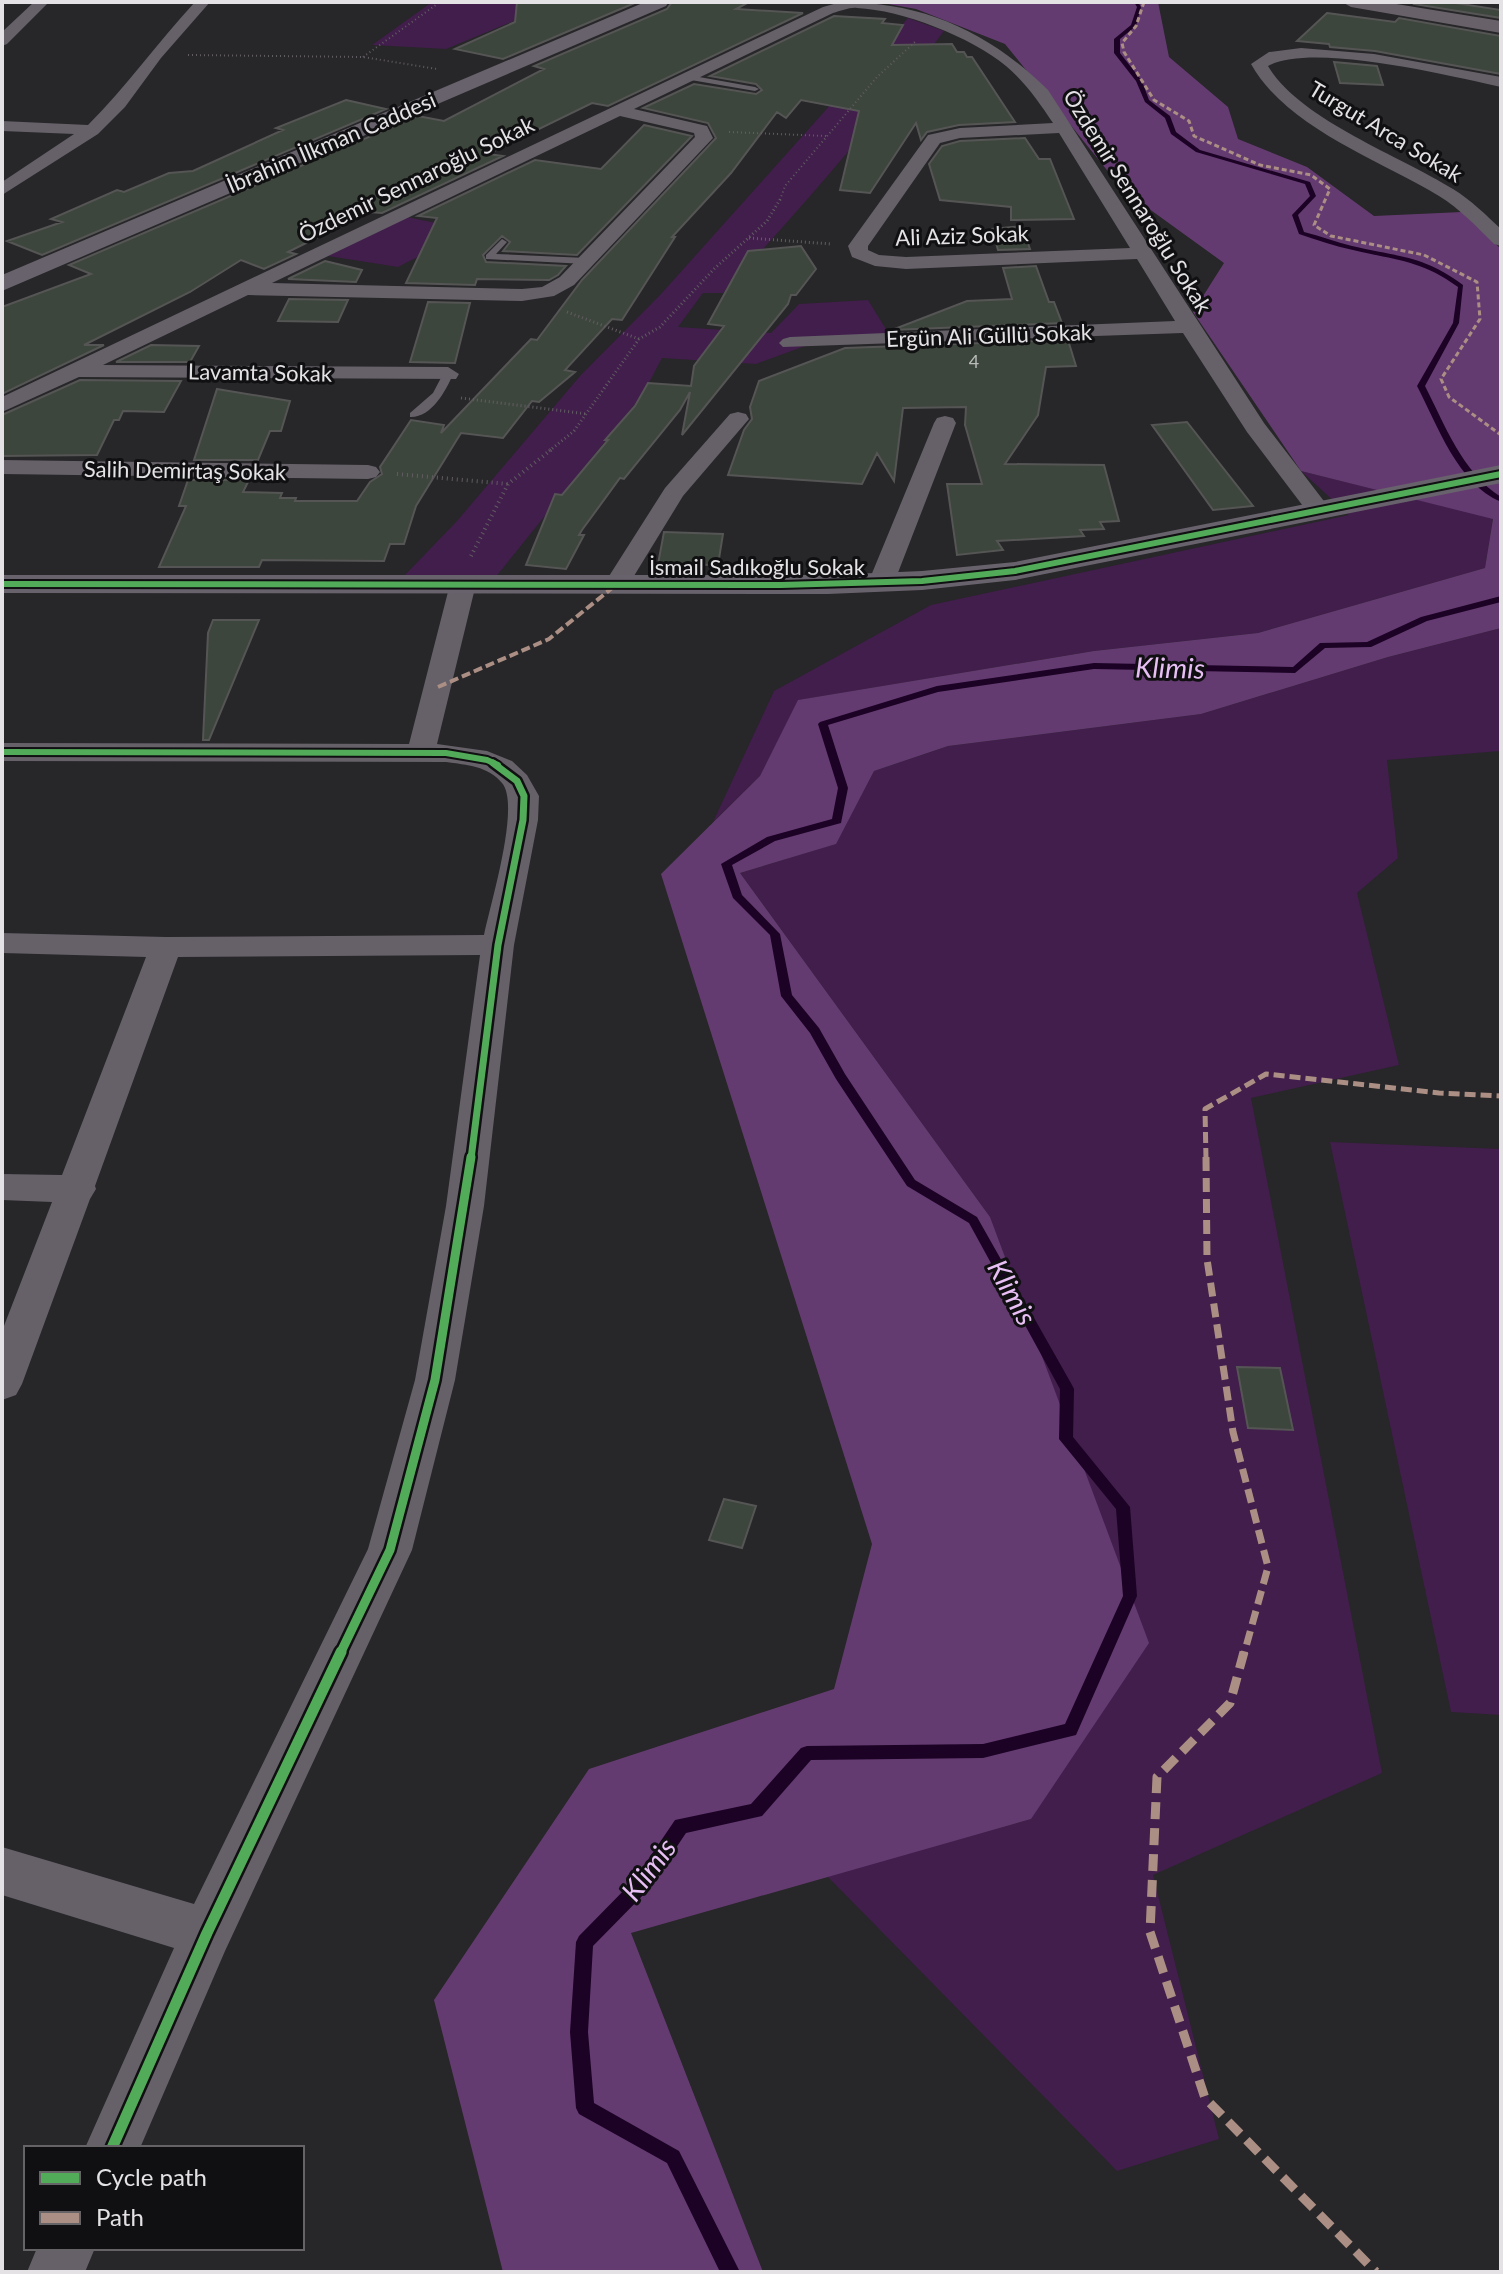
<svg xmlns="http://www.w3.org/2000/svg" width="1503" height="2274" font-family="Lato,sans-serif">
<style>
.green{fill:#411e4b}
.forest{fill:#643b71}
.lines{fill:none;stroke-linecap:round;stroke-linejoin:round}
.stream{fill:#1c0325;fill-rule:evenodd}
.building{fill:#3d463c;stroke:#555;stroke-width:2}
.path-far2{stroke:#615c62;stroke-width:2;stroke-dasharray:1 3;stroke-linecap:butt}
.path-far1{stroke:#615c62;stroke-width:3;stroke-dasharray:1 3;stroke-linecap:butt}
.path{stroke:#615c62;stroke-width:4;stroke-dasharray:1 4;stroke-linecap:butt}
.lane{fill:#666069;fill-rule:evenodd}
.street{fill:#666069;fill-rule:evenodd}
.secondary{fill:#68626c;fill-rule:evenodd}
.primary{fill:#686169;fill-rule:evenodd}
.quiet-far4{stroke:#ac8f84;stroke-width:3;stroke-dasharray:5 3;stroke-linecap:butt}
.quiet-far3{stroke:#ac8f84;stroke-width:4;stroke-dasharray:9 4;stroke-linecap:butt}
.quiet-far2{stroke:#ac8f84;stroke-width:5;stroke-dasharray:11 5;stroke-linecap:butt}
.quiet-far1{stroke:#ac8f84;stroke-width:7;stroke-dasharray:14 7;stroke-linecap:butt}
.quiet{stroke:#ac8f84;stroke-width:9;stroke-dasharray:17 9;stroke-linecap:butt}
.cycleway-far3-casing{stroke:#100f11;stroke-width:10}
.cycleway-far2-casing{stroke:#100f11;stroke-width:12}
.cycleway-far1-casing{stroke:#100f11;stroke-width:14}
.cycleway-casing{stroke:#100f11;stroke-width:16}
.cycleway-far3{stroke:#51ab58;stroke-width:6}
.cycleway-far2{stroke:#51ab58;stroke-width:7}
.cycleway-far1{stroke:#51ab58;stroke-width:9}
.cycleway{stroke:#51ab58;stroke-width:11}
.labels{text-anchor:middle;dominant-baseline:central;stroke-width:6;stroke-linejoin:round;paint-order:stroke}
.far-number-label{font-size:18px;fill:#babbbb}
.far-street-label{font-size:22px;fill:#e4e2e5;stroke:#100f11}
.water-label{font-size:28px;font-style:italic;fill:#e7bff4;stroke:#100f11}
</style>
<rect width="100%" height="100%" fill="#272628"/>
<path class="green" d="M432 2H560L446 49 372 45Z
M908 18 944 31C876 123 800 209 723 293H703L678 327 771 333 799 304 868 300 889 334 827 338 756 364 662 358 643 394 495 578 403 577 457 521 580 376 661 294Z
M407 217 470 230 398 267 328 256Z
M1301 471 1493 518 1485 568 1258 633 1094 651 799 700 760 776 713 822 774 691 931 605 1349 515Z
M1501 628V751L1387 760 1398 858 1357 893 1399 1065 1251 1098 1382 1773 1153 1875 1219 2139 1117 2171 827 1876 1031 1819 990 1217 740 873 835 844 874 771 948 746 1201 714 1388 657Z
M1330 1142 1501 1149V1715L1451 1712Z"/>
<path class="forest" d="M877 2H1158L1169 57 1228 107 1238 139 1307 167 1374 216 1462 212 1501 249V628L1388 657 1201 714 948 746 874 771 836 844 740 873 990 1217 1149 1643 1031 1819 631 1933 763 2272H503L434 2000 589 1769 834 1689 872 1544 661 874 760 776 798 700 1094 651 1258 633 1485 568 1493 519 1301 471 1193 312 1224 263 1123 190 1005 44 916 9Z"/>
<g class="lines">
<path class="stream" d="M1134 2H1138L1141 7 1136 26 1120 39V53L1142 81 1149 100 1170 116 1176 132 1200 150 1310 182 1316 196 1298 215 1304 232C1320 236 1336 242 1352 246 1398 257 1423 255 1463 285L1459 323 1425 386C1445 425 1462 472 1501 497V502C1457 483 1438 426 1417 386L1453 323 1458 287C1421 260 1395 260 1353 250 1334 246 1317 240 1299 234L1292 215 1310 196 1305 184 1196 152 1171 134 1165 118 1145 102 1136 81 1114 53V39L1131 25 1137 7Z
M1501 596V602L1427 621 1371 647 1325 648 1295 673 1094 669 938 692 828 725 848 788 841 823 775 841 732 865 742 895 780 934 792 995 819 1028 845 1074 915 1180 977 1217 1072 1385 1074 1389 1073 1437 1130 1507 1137 1596 1076 1735 983 1758 811 1760 762 1816 686 1833 647 1891 593 1946 588 2032 594 2103 679 2151 740 2272H720L667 2163 579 2114 576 2108 570 2032 576 1942 579 1936 635 1879 675 1820 751 1804 801 1748 807 1746 983 1744 1065 1724 1123 1596 1116 1509 1059 1439 1060 1389 969 1223 907 1186 836 1079 810 1033 781 996 770 935 733 898 721 864 767 837 832 819 838 788 818 724 820 722 937 686 1094 663 1293 667 1320 643 1367 642 1421 617Z"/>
</g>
<path class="building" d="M517 2H637L503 59 455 49 515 22Z
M672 2H749L736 9 803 13 608 106 592 103 488 154 503 156 382 213 368 212 288 252 296 254 264 269 241 260 190 292 84 345H104L2 394V307L91 274 69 265 418 116 444 121 544 69 534 66 667 9Z
M1415 2H1449L1501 10V18L1414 4Z
M1327 13 1395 22 1399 18 1501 36V74L1375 51 1330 47 1329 44 1297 41Z
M834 16 885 19 882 23 903 25 892 45 952 44 957 52H964L967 57H972L1015 122 959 125 927 132 921 140 916 123 870 193 840 190 859 111 801 100 786 118 777 112 731 173 672 237H675L622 320 612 319 565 370 575 372 539 402 532 401 503 438 461 433 416 506 404 544H390L384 561 262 560 259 567H159L186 506H179L188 480H249L243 492 282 493 280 498H296L295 501H357L370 482 382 474 380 467 411 420 444 425 441 433 531 339 537 340 582 280 716 138 708 123 643 108 694 84 756 94 762 90 756 84 710 76Z
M1334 62 1377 66 1383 85 1340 83Z
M346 100 386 109 42 255 7 241 62 222 51 219 117 190 124 192 169 173 193 171 283 130 276 128Z
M644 125 692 136 577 255 503 251 510 242 502 236 483 255 486 262 566 266 558 275 549 280 477 279 475 285 406 283 437 218 418 216 535 160 601 169Z
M1025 138 1039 159H1050L1074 219 1011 220V207L940 200 929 164 942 146 960 141Z
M1022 226 1030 249 998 250 992 229Z
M801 246 816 269 796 295H791L788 304 682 435 690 392 680 410 624 479 620 478 582 530 579 535H584L566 569 526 565 555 494 562 495 608 440H605L635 406 648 383 691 386 694 366 724 326 708 324 748 251Z
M325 261 362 270 356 282 288 279Z
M1036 266 1049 302H1054L1062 323 892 330 967 301 1012 299 1003 268Z
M289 299 348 300 338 322 278 321Z
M428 302 470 303 455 363 410 362Z
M1068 340 1076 366 1046 367 1038 415 1005 464 1104 465 1119 521 1100 522 1104 529 1080 530 1084 536 997 541 1003 550 957 555 947 484H982L965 425 966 407 903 408 894 481 877 453 862 484 728 475 744 430 752 419 750 407 759 381 845 348Z
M151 345 199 346 190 362H116Z
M80 380 181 381 164 412 123 411 119 420H114L97 455 2 456V415Z
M217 389 290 401 281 431H270L258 460H194Z
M1187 422 1253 506 1213 510 1152 425Z
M664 532 723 534 718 565 658 564Z
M213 620H259L209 740H203L208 633Z
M1237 1367 1280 1368 1293 1430 1248 1428Z
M724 1499 756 1506 742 1548 709 1540Z"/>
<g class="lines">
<path class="path-far2" d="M188 55 363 57 437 69
M363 57 440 2
M729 132 826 136
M780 200 785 186 877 77 917 40"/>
<path class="path-far1" d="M749 238 831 244
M567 312 639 339
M461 398 587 414
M549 451 574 431 639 339 660 327 714 269 767 221 781 198"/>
<path class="path" d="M397 474 508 484
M471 556 508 484 552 449"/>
<path class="lane" d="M688 75 755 87 759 89 755 91 685 79Z
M502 239 507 242 496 254 586 258 591 261 586 264 486 259V255Z
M444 372 453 374C446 391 431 418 410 417V413L433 393Z"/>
<path class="street" d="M34 2H49L7 44 2 46V32Z
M195 2H210L161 58 125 107 98 134 2 195V182L74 134 2 131V121L88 125C126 87 158 42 195 2Z
M841 2C924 2 989 32 1048 90L1264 423 1330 509 1327 514H1309L1247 432 1183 333 783 347 779 343 783 339 790 337 1175 321 1137 259 906 269 875 266 852 257 848 246 928 135 960 128 1053 123C1039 102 1025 82 1006 66 971 37 902 10 857 8 850 7 841 11 833 13L634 109 707 126 713 138 574 285 554 296 522 301 248 295 103 365 448 367 459 374 456 379 79 377 2 412V397L823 7ZM620 116 694 133 695 137 560 277 542 287 522 289 272 283ZM1059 133 1130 248 906 257 879 255 868 250V246L940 143 960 138Z
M1301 48 1374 54 1501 77V87C1449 76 1313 42 1268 66 1299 119 1400 156 1453 189 1471 200 1486 215 1501 229V246L1494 244C1477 227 1460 209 1439 196 1378 159 1287 128 1251 64L1269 52Z
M738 412 746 414 749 419 683 496 626 589H608L604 584 665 488 730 414Z
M945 416 953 418 956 423 894 583 890 588H872L868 583 934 423 937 418Z
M2 460 368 465 376 467 380 472 376 477 368 479 2 474Z
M463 576 472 579 476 584 437 744 487 751 512 761 527 775 539 796 538 820 514 945 484 1206 455 1380 412 1550 225 1951 140 2148H85L174 1948 2 1895V1847L194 1904 368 1549 415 1380 446 1206 480 955 178 957 95 1186 96 1189 90 1199 22 1384 16 1395 2 1400V1331L52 1202 2 1200V1174L62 1175 146 957 2 953V933L166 937 484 935C490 905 521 805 502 783 488 766 467 765 446 762L2 761V743L409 744 450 584 454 579Z
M37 2248H95L85 2272H27Z"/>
<path class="secondary" d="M645 2H669L666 6 2 291V275Z
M1501 465V483L1015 580 922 590 828 594 2 593V575H828L922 571 1015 562Z"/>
<path class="primary" d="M1342 2H1384L1501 21V33L1351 7Z"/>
<path class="quiet-far4" d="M1144 2 1136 26 1122 43 1124 52 1154 100 1189 121 1194 136 1260 165 1311 175 1330 189 1314 225 1331 236 1424 255 1477 282 1480 319 1441 379 1449 397 1501 435"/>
<path class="quiet-far3" d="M438 687 549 639 617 584"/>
<path class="quiet-far2" d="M1206 1159 1205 1109 1266 1074 1439 1093 1501 1096"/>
<path class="quiet-far1" d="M1206 1157 1207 1259 1233 1432 1268 1567 1244 1654"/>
<path class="quiet" d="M1244 1652 1230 1703 1157 1777 1150 1932 1205 2098 1376 2272"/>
<defs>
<path id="cycleway-far3" d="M2 584 781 585 922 581 1015 571 1501 474
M2 752 446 753 487 760 498 765"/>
<path id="cycleway-far2" d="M471 1159 498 945 523 820 524 796 517 781 493 763"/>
<path id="cycleway-far1" d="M340 1654 390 1550 435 1380 471 1157"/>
<path id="cycleway" d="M112 2148 207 1933 341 1652"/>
</defs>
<use href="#cycleway-far3" class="cycleway-far3-casing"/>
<use href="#cycleway-far2" class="cycleway-far2-casing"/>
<use href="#cycleway-far1" class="cycleway-far1-casing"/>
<use href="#cycleway" class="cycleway-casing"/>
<use href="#cycleway-far3" class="cycleway-far3"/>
<use href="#cycleway-far2" class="cycleway-far2"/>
<use href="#cycleway-far1" class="cycleway-far1"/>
<use href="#cycleway" class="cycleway"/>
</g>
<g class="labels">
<g class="far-number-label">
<text x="974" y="361">4</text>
</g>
<g class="far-street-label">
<text transform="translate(1386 131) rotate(31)">Turgut Arca Sokak</text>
<text transform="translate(331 142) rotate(-23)">İbrahim İlkman Caddesi</text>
<text transform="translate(416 179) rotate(-26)">Özdemir Sennaroğlu Sokak</text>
<text transform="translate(1138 201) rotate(58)">Özdemir Sennaroğlu Sokak</text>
<text transform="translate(962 235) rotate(-2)">Ali Aziz Sokak</text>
<text transform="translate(989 335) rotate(-2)">Ergün Ali Güllü Sokak</text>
<text transform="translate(260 372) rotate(1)">Lavamta Sokak</text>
<text transform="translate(185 470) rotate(1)">Salih Demirtaş Sokak</text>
<text x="757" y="566">İsmail Sadıkoğlu Sokak</text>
</g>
<g class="water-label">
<text transform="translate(1170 667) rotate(1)">Klimis</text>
<text transform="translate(1013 1292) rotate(61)">Klimis</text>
<text transform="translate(648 1869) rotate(-53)">Klimis</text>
</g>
</g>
<rect width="1503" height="2274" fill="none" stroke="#e4e2e5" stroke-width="8"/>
<rect x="24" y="2146" width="280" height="104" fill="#100f11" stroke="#656366" stroke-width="2"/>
<rect x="40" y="2172" width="40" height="12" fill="#51ab58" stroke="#656366" stroke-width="2"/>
<text x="96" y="2186" font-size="24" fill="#e4e2e5">Cycle path</text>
<rect x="40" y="2212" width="40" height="12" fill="#ac8f84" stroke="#656366" stroke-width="2"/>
<text x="96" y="2226" font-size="24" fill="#e4e2e5">Path</text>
</svg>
